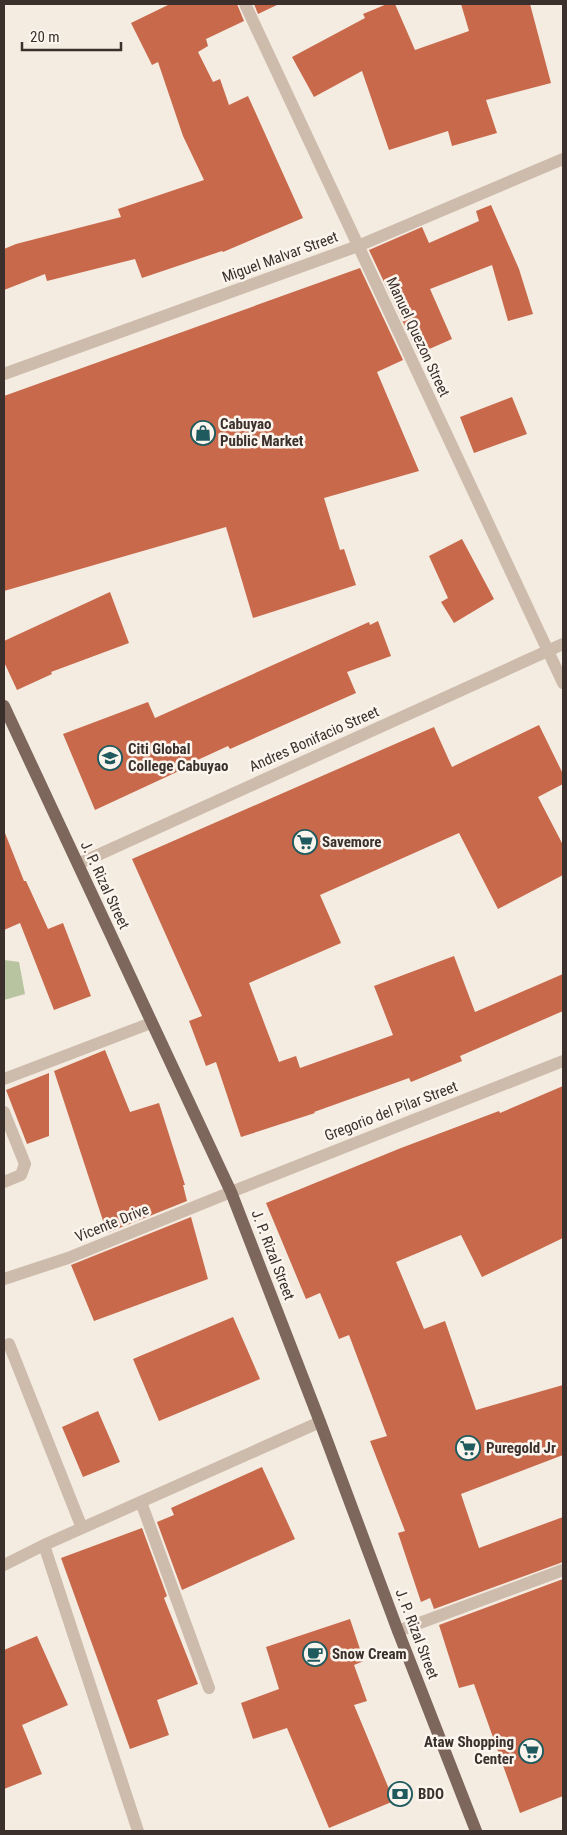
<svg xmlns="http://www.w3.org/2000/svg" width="567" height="1835" font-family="'Roboto Condensed',sans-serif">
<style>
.green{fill:#b8c4a0}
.building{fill:#c8694b}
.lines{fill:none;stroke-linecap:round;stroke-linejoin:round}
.minor{stroke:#cdbbac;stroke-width:12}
.major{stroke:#7d675c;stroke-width:12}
.labels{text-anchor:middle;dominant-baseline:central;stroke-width:5;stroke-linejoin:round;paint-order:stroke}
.street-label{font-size:15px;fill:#3b302b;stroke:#fbf5ee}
.poi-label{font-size:15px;font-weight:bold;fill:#3b302b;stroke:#fbf5ee;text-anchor:start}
</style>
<rect width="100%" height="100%" fill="#f4ebe1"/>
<path class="green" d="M4 960 19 962 25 994 4 1000Z"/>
<path class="building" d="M170 4H237L244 21 206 39 208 46 198 52 213 82 220 79 229 105 248 96 303 218 223 252 222 251 142 278 135 259 47 281 45 274 4 290V249L16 244 121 217 118 209 204 180 183 136 158 62 152 65 131 23Z
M254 4H279L258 14Z
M387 4H395L415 50 469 31 461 4H530L551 83 486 100 497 133 452 146 448 131 389 150 362 71 314 97 292 57 365 18 363 14Z
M491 205 519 269 533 314 508 321 492 265 430 289 452 339 418 354 369 250 422 227 429 243 479 221 476 211Z
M360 268 403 360 377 372 419 471 324 498 340 550 344 549 356 585 253 618 226 527 4 591V396Z
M512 397 527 434 474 453 460 417Z
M462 539 494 599 454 623 441 602 448 598 429 556Z
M110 592 129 643 51 672 52 674 17 690 4 662V641Z
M378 621 391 656 347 672 356 693 230 749 228 746 178 769 179 771 95 810 63 734 148 702 155 718 369 622 370 625Z
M539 725 563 774V784L538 797 563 845V875L498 909 459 833 320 895 341 943 249 983 279 1062 296 1056 300 1068 393 1035 374 986 454 956 475 1012 563 974V1011L460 1056 462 1061 411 1082 409 1078 314 1112 315 1113 241 1137 216 1062 206 1066 189 1021 202 1016 132 859 434 727 452 767Z
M5 833 24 881H26L48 929 63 923 91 996 54 1010 20 923 4 930Z
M105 1050 130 1112 159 1103 185 1185H183L187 1201 107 1233 54 1071Z
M49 1073V1136L27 1144 6 1090Z
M563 1086V1238L482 1277 461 1235 396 1262 424 1329 445 1321 476 1410 563 1385V1455L461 1494 479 1548 563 1517V1562L434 1609 430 1598 421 1602 398 1533 405 1531 370 1441 387 1436 349 1335 339 1339 320 1293 306 1299 266 1203 401 1148 499 1111 500 1113Z
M191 1217 208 1279 94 1321 71 1265Z
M233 1317 260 1379 159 1421 133 1359Z
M98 1411 120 1462 83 1477 62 1427Z
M262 1467 295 1539 182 1590 157 1522 174 1515 171 1508Z
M142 1528 167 1596 164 1598 198 1684 157 1700 169 1735 130 1749 61 1558Z
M563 1579V1796L520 1813 474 1684 459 1688 439 1625Z
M350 1619 364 1661 354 1665 367 1701 354 1705 394 1801 329 1828 287 1728 253 1739 241 1703 279 1689 266 1647Z
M37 1636 68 1705 22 1725 42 1774 4 1789V1650Z"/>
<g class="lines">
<path class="minor" d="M245 4 563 683
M4 374 358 246 563 159
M78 864 563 644
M4 1079 151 1023
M4 1112 25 1164 21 1175 4 1182
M4 1279 68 1258 231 1192 563 1061
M9 1344 82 1528
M141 1502 209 1688
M44 1545 138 1831
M4 1565 44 1545 320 1422
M398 1631 563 1570"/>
<path class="major" d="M4 706 231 1192 320 1422 398 1631 476 1831"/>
</g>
<defs>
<symbol id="shop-ring" viewBox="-11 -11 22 22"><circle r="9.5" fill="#fbf5ee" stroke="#1f5a5e" stroke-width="1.5"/><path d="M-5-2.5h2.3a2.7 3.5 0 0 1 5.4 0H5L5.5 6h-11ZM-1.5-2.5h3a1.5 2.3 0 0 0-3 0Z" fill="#1f5a5e"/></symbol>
<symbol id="university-ring" viewBox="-11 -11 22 22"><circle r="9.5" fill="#fbf5ee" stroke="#1f5a5e" stroke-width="1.5"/><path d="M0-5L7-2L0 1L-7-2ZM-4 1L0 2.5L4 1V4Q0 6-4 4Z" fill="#1f5a5e"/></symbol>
<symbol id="supermarket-ring" viewBox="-11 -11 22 22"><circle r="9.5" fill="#fbf5ee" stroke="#1f5a5e" stroke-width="1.5"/><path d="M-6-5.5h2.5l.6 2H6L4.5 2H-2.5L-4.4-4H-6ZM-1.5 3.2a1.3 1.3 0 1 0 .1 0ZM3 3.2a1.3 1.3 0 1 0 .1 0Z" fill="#1f5a5e"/></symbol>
<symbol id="cafe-ring" viewBox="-11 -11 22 22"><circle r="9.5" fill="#fbf5ee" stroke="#1f5a5e" stroke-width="1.5"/><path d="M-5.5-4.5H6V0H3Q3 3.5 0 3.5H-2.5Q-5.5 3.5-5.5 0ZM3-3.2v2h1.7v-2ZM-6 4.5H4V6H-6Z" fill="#1f5a5e"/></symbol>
<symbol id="bank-ring" viewBox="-11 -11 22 22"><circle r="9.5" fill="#fbf5ee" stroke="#1f5a5e" stroke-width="1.5"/><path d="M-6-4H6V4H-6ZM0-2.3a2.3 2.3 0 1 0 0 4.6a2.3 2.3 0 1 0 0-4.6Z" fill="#1f5a5e"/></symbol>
</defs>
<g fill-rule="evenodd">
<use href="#shop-ring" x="189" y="419" width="28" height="28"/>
<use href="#university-ring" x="96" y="744" width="28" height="28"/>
<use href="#supermarket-ring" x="291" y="828" width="28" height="28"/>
<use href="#supermarket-ring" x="454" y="1434" width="28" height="28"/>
<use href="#cafe-ring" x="301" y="1640" width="28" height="28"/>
<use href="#supermarket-ring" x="517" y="1737" width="28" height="28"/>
<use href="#bank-ring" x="386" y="1780" width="28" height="28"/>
</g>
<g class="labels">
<g class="street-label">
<text transform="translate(280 257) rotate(-20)">Miguel Malvar Street</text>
<text transform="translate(418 337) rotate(65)">Manuel Quezon Street</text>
<text transform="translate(314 739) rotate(-24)">Andres Bonifacio Street</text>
<text transform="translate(105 885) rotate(65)">J. P. Rizal Street</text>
<text transform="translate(391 1111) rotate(-21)">Gregorio del Pilar Street</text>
<text transform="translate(112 1223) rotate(-22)">Vicente Drive</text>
<text transform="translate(273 1255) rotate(69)">J. P. Rizal Street</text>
<text transform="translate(417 1634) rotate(69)">J. P. Rizal Street</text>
</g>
<g class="poi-label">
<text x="220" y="424">Cabuyao<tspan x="220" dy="17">Public Market</tspan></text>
<text x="128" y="749">Citi Global<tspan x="128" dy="17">College Cabuyao</tspan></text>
<text x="322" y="842">Savemore</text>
<text x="486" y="1448">Puregold Jr</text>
<text x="332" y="1654">Snow Cream</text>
<text x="514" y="1742" text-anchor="end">Ataw Shopping<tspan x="514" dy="17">Center</tspan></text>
<text x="418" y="1794">BDO</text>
</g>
</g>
<rect width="567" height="1835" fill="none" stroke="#3b302b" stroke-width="10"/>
<path d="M22 42v8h99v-8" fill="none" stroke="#3b302b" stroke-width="2.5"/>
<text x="30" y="42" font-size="15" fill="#3b302b" stroke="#fbf5ee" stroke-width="4" paint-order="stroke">20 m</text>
</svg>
